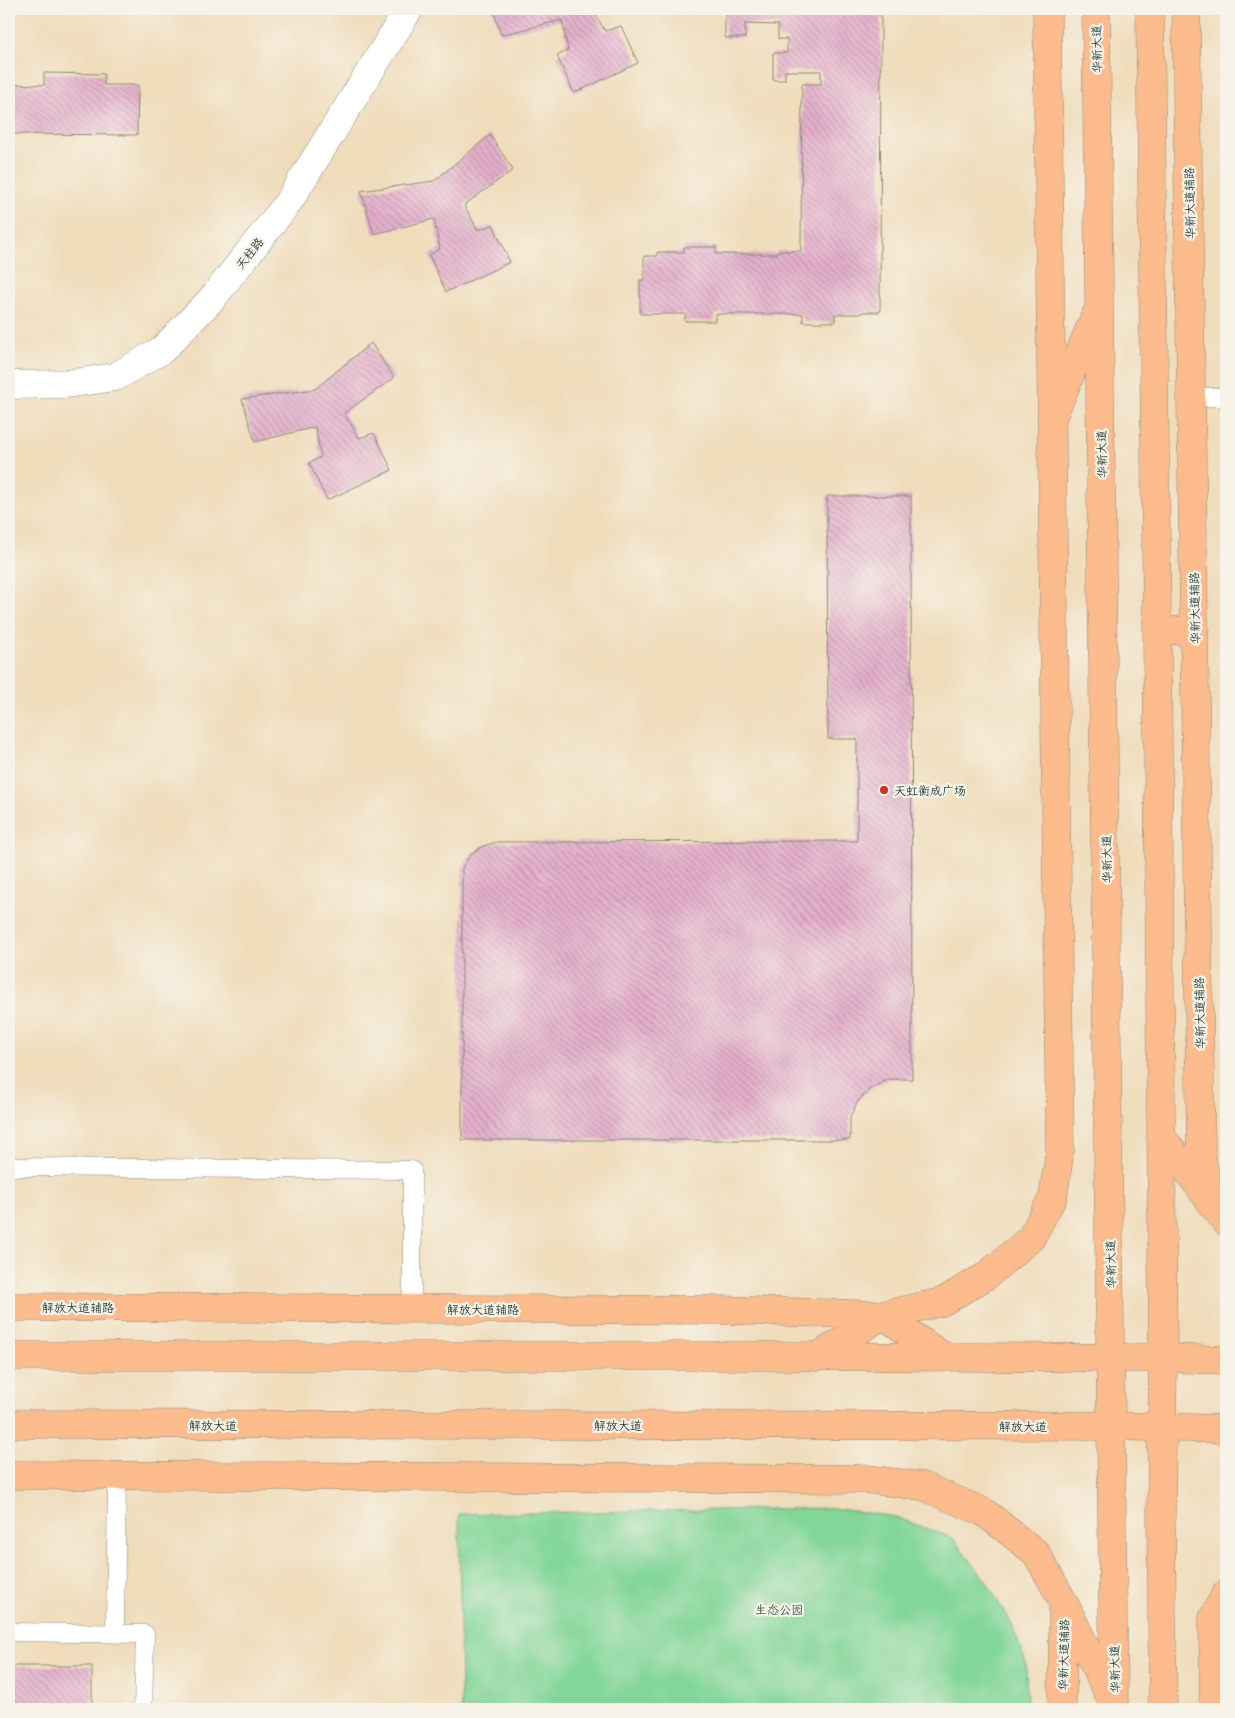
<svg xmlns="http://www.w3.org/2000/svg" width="1235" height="1718" font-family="'Playpen Sans','LXGW WenKai TC',sans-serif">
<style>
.green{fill:#81d698;stroke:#508a66}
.building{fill:url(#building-back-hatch)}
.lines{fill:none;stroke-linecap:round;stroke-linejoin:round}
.service-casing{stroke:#878c77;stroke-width:19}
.tertiary-casing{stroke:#878c77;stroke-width:29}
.primary-casing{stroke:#878c77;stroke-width:29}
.trunk-casing{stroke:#878c77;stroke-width:29}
.service{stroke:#fff;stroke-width:18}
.tertiary{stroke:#fff;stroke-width:28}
.primary{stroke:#fbbb8d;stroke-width:28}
.trunk{stroke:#fbbb8d;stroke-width:28}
.poi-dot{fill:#c8321e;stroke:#f7f3e8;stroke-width:2}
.labels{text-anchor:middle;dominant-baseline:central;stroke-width:4.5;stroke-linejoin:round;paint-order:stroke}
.street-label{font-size:12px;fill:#1f3d34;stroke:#f7f3e8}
.poi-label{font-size:12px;fill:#1f3d34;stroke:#f7f3e8;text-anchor:start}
.park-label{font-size:12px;fill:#335c48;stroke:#f7f3e8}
</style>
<defs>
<pattern id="building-back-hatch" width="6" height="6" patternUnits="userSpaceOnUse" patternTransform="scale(1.25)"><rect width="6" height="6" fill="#e5b0cc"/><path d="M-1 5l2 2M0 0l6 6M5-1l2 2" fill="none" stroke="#b990a6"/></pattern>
</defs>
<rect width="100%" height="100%" fill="#f7f3e8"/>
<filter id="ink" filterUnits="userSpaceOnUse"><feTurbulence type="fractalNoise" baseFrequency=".02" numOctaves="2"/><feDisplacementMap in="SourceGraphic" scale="10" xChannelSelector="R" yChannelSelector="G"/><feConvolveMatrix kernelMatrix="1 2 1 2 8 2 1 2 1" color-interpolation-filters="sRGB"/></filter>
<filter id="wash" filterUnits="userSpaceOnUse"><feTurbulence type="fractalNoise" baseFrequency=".0096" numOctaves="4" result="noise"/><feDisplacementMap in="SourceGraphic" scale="20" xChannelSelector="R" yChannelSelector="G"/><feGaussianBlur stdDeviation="1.12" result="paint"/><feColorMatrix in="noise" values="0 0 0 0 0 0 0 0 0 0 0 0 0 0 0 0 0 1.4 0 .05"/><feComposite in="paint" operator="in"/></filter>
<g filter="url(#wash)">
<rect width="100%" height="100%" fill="#efdcba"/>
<path class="green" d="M832 1508 895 1517 953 1538 986 1581 1012 1625 1026 1663 1027 1709H461L459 1514Z"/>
<g id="blocks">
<path class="building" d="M493 9H592L605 31 621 26 638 63 574 93 557 56 568 50 562 20 501 35Z
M725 9H881L880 312H862L861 314H835V322H803V314H715V321H685V314H640V280H644V256H657V252H684V247H716V254H777V251H801L802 84H821V71H785V80H773V53H787V39H778V25L745 24V38H725Z
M44 73 104 74V85H138L137 135 10 134 11 84 44 85Z
M490 135 513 170 464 205 478 230 493 225 510 262 446 292 429 255 440 249 434 219 374 234 361 191 434 181Z
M371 343 394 378 344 413 359 438 374 433 392 470 327 500 309 463 321 457 315 427 255 442 242 399 315 389Z
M827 496H911L912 1079H889L871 1088 858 1101 850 1117V1140H462V868L471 854 483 846 497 842 857 841V739H828Z
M9 1666H92V1709H9Z
M272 1707H397V1709H272Z"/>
</g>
</g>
<g filter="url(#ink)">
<use href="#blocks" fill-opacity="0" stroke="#878c77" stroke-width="1"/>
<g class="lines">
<defs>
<path id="service" d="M1191 397H1226
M9 1167 412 1170V1308
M9 1632 145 1634 143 1709
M115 1633 117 1475"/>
<path id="tertiary" d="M9 385 66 384 115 377 162 350 211 300 287 204 409 9"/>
<path id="primary" d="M1186 9 1201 1158 1212 1205
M1161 1136 1226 1222
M9 1307 722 1310 883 1315 944 1357
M817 1357 883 1315 942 1302 986 1276 1031 1238 1053 1197 1060 1150 1047 9
M9 1475 866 1479 922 1486 984 1512 1036 1553 1063 1601 1114 1705
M1062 1709 1063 1607
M1214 1709 1213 1618 1226 1594"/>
<path id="trunk" d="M1096 9 1114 1709
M1150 9 1157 630 1163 1358 1161 1516 1163 1709
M1052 418 1095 316
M1157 630 1194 631
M9 1356H792L1163 1358 1226 1360
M9 1424 1112 1426 1226 1429"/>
</defs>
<use href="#service" class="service-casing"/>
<use href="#tertiary" class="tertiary-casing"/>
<use href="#primary" class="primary-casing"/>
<use href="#trunk" class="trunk-casing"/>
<use href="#service" class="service"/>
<use href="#tertiary" class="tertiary"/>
<use href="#primary" class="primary"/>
<use href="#trunk" class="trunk"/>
</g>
</g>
<circle class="poi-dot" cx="884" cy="790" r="5"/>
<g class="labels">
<g class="street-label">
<text transform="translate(1096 49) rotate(-91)">华新大道</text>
<text transform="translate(1189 203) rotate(-91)">华新大道辅路</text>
<text transform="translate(249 253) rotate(-52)">天柱路</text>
<text transform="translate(1101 454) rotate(-91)">华新大道</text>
<text transform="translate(1194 608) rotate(-91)">华新大道辅路</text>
<text transform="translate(1106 859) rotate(-91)">华新大道</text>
<text transform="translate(1199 1013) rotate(-91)">华新大道辅路</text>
<text transform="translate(1110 1264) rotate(-91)">华新大道</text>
<text x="78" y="1307">解放大道辅路</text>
<text x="483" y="1309">解放大道辅路</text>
<text x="213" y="1425">解放大道</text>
<text x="618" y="1425">解放大道</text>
<text x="1023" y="1426">解放大道</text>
<text transform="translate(1063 1655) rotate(-89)">华新大道辅路</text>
<text transform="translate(1114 1669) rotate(-91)">华新大道</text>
</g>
<g class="poi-label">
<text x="894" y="790">天虹衡成广场</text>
</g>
<g class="park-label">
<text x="779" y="1609">生态公园</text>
</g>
</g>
<rect width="1235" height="1718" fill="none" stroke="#f7f3e8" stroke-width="30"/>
</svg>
